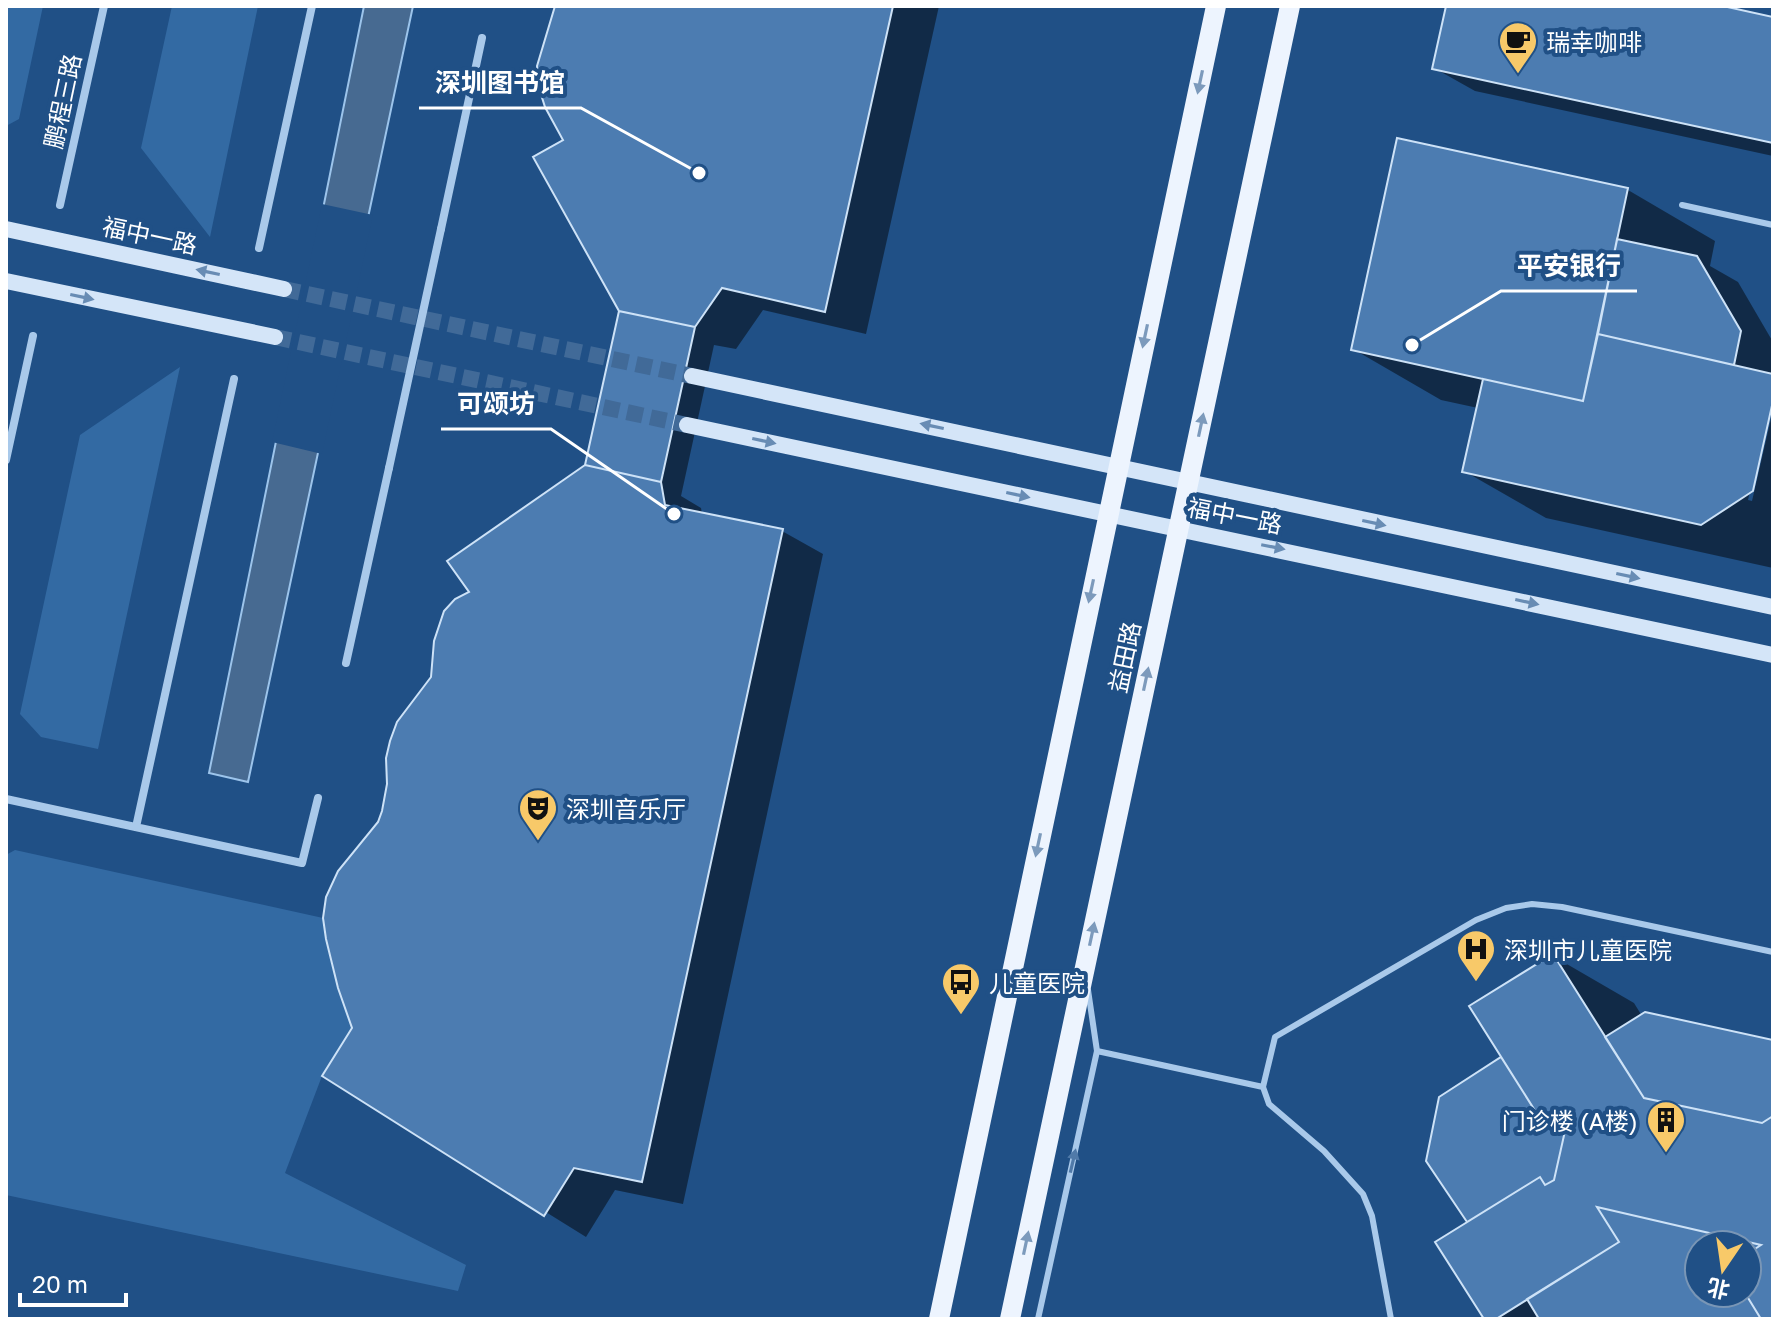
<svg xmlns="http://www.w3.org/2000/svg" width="1779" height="1325" font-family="'Golos Text','Noto Sans SC',sans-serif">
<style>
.green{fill:#336aa3}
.water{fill:#476a91;stroke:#9cc4eb;stroke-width:2}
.pier{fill:#205086}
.shadow{fill:#0007;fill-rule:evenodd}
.building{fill:#4c7cb1;stroke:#cde2f7;stroke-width:2}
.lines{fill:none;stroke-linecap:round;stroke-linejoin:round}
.secondary-tunnel{stroke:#416a98;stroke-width:16;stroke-dasharray:16 8;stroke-linecap:butt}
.lane{stroke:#a9c9ea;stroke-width:6}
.street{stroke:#a9c9ea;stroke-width:8}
.secondary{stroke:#d4e5f8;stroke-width:16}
.primary{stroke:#edf4fe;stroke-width:20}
.street-bridge{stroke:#a9c9ea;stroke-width:8}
.oneway{fill:#7c9abc}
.oneway2{fill:#688cb4}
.oneway3{fill:#507aa9}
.labels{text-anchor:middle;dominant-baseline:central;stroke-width:8;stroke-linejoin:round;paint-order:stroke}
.poi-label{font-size:24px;fill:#fff;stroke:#205086;text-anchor:start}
.street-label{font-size:24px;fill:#fff;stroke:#205086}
.leader{fill:none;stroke:#fff;stroke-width:3}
.callout-dot{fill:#fff;stroke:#205086;stroke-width:3}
.callout-label{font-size:26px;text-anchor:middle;font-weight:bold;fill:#fff;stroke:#205086;stroke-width:8;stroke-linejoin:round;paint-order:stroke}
</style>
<rect width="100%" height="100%" fill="#205086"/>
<path class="green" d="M6 6H43L19 119 6 126Z
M172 6H258L210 237 141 148Z
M180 367 98 749 41 737 20 714 80 435Z
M15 850 323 918C327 956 339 992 352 1028L322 1076 285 1173 466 1265 458 1291 6 1195V855Z"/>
<path class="water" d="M364 6H413L248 782 209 773Z"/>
<path class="pier" d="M322 204 373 215 322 454 272 442Z"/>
<path class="shadow" d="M557 6H939L866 334 763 310 736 349 714 345 681 496 701 508 702 514 782 531 823 554 683 1204 615 1190 586 1237 325 1075 355 1028 380 823 432 678 472 593 587 466 621 311 566 140Z
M1448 6H1714L1773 19V156L1475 91 1434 68Z
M1399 140 1628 190 1715 241 1710 266 1738 282 1773 342V401H1771L1748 500 1752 501 1773 410V568L1546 518 1464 471 1478 408 1441 400 1353 349Z
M1553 956 1634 1003 1642 1016 1773 1042V1319H1486L1471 1222 1468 1220 1441 1099 1504 1058ZM1699 1245H1747L1745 1296 1743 1293H1699Z"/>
<path class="building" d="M555 6H893L825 312 722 288 695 327 619 311 533 157 563 140 545 107 539 88 537 66Z
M1446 6H1723L1773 17V143L1432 69Z
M1397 138 1628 188 1583 401 1351 350Z
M1617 239 1697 256 1741 331 1734 365 1598 334Z
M619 311 695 327 661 482 585 465Z
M1598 334 1773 374V401L1753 491 1701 525 1462 472 1483 379 1583 401Z
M585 465 661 482 665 505 783 529 642 1182 574 1168 544 1216 322 1076 352 1028 338 988 326 939 323 918 326 897 338 871 378 822 382 811 387 784 386 758 390 741 397 722 431 677 434 641 444 611 455 599 469 592 447 561Z
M1553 954 1644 1098 1762 1123 1773 1116V1319H1761L1745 1293 1747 1254 1761 1245 1597 1207 1619 1242 1496 1319H1484L1435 1242 1540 1177 1545 1185 1554 1180 1565 1131 1558 1120 1546 1128 1469 1006Z
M1645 1012 1773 1040V1116L1762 1123 1644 1098 1605 1037Z
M1501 1057 1546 1128 1558 1120 1565 1131 1554 1180 1545 1185 1540 1177 1467 1222 1426 1161 1439 1097Z
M1597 1207 1761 1245 1747 1254V1245H1699V1293H1745L1761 1319H1539L1527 1299 1619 1242Z"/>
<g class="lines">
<path class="secondary-tunnel" d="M284 289 692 376
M275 337 687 425"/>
<path class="lane" d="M1682 205 1773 225
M1097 1051 1263 1087
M1038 1319 1097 1051 1088 990
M1391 1319 1372 1216 1363 1194 1324 1151 1269 1104 1263 1087 1275 1037 1476 920 1506 908 1532 904 1562 907 1773 952"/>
<path class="street" d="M60 205 104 6
M441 229 482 38
M259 248 312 6
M6 460 33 336
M346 663 389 468
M6 799 302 863 318 798
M136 827 234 379"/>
<path class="secondary" d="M6 229 284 289
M6 281 275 337
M692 376 1773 607
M687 425 1773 655"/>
<path class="primary" d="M939 1319 1216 6
M1010 1319 1290 6"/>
<path class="street-bridge" d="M389 468 441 229"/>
</g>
<defs><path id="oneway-solid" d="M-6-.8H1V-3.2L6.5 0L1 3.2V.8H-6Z" transform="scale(2)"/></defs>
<g class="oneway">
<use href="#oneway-solid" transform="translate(1200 82) rotate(102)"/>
<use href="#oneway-solid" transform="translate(1145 336) rotate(102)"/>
<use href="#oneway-solid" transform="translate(1201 425) rotate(-78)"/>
<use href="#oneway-solid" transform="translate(1091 591) rotate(102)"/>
<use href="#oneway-solid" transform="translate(1146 679) rotate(-78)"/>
<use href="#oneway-solid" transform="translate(1038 845) rotate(102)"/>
<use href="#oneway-solid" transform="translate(1092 934) rotate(-78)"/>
<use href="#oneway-solid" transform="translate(1026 1243) rotate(-78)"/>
</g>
<g class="oneway2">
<use href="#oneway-solid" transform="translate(208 272) rotate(-168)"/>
<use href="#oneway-solid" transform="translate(82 297) rotate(12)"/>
<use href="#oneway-solid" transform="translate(932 426) rotate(-168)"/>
<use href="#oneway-solid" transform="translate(764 441) rotate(12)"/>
<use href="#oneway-solid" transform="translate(1018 495) rotate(12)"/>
<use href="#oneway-solid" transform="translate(1374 523) rotate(12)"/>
<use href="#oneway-solid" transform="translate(1273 547) rotate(11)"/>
<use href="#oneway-solid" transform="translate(1628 576) rotate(12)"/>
<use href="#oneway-solid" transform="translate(1527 602) rotate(12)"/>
</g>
<use class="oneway3" href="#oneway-solid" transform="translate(1073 1161) rotate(-77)"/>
<defs>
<symbol id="cafe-pin" viewBox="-11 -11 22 30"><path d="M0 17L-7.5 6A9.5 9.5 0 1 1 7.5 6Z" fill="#f8c969" stroke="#205086"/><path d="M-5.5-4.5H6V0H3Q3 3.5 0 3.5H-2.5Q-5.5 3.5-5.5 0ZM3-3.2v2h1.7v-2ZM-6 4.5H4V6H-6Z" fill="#111"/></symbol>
<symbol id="theatre-pin" viewBox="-11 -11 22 30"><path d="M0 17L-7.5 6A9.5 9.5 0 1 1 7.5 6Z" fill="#f8c969" stroke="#205086"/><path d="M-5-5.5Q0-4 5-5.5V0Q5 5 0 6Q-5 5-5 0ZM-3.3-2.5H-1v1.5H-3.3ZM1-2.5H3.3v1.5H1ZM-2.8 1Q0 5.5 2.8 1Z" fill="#111"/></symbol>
<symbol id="hospital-pin" viewBox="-11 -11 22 30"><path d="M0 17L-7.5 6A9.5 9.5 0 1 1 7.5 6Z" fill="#f8c969" stroke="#205086"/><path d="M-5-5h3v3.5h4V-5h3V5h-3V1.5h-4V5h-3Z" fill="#111"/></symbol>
<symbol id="bus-pin" viewBox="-11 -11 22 30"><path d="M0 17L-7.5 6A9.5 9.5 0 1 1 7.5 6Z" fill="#f8c969" stroke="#205086"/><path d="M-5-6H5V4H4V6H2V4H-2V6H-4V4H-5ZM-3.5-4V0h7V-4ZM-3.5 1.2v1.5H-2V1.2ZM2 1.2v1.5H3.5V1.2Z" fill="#111"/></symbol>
<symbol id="building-pin" viewBox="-11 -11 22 30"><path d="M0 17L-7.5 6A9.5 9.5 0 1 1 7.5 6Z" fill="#f8c969" stroke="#205086"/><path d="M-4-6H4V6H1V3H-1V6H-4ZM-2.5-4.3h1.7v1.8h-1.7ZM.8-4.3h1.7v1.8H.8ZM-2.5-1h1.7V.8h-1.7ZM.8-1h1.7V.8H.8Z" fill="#111"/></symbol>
</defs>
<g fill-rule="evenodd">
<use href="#cafe-pin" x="1496" y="19" width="44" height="60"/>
<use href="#theatre-pin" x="516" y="786" width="44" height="60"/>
<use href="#hospital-pin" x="1454" y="927" width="44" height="60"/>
<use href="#bus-pin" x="939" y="960" width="44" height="60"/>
<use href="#building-pin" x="1644" y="1098" width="44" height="60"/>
</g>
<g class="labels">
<g class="poi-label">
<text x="1546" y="41">瑞幸咖啡</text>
<text x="566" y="808">深圳音乐厅</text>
<text x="1504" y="949">深圳市儿童医院</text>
<text x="989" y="982">儿童医院</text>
<text x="1638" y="1120" text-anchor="end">门诊楼 (A楼)</text>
</g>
<g class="street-label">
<text transform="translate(62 101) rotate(-78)">鹏程三路</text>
<text transform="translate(150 235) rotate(12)">福中一路</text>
<text transform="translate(1235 515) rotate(11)">福中一路</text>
<text transform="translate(1124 657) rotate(-78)">益田路</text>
</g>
</g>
<path class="leader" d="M699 173L581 108H419M1412 345L1501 291H1637M674 514L551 429H441"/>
<g class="callout-dot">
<circle cx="699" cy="173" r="8"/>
<circle cx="1412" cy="345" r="8"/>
<circle cx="674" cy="514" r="8"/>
</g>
<g class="callout-label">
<text x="500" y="92">深圳图书馆</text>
<text x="1569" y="275">平安银行</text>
<text x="496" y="413">可颂坊</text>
</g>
<rect width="1779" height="1325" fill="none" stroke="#ffffff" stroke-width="16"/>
<g transform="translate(1723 1269) rotate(193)"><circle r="38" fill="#205086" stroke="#7996b6" stroke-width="2"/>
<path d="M0-6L14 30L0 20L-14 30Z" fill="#f8c969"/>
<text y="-12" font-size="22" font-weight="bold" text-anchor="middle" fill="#ffffff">北</text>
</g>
<path d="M20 1293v12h106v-12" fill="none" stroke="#ffffff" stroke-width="4"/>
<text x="32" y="1293" font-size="24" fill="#ffffff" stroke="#205086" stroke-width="6" paint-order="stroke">20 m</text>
</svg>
